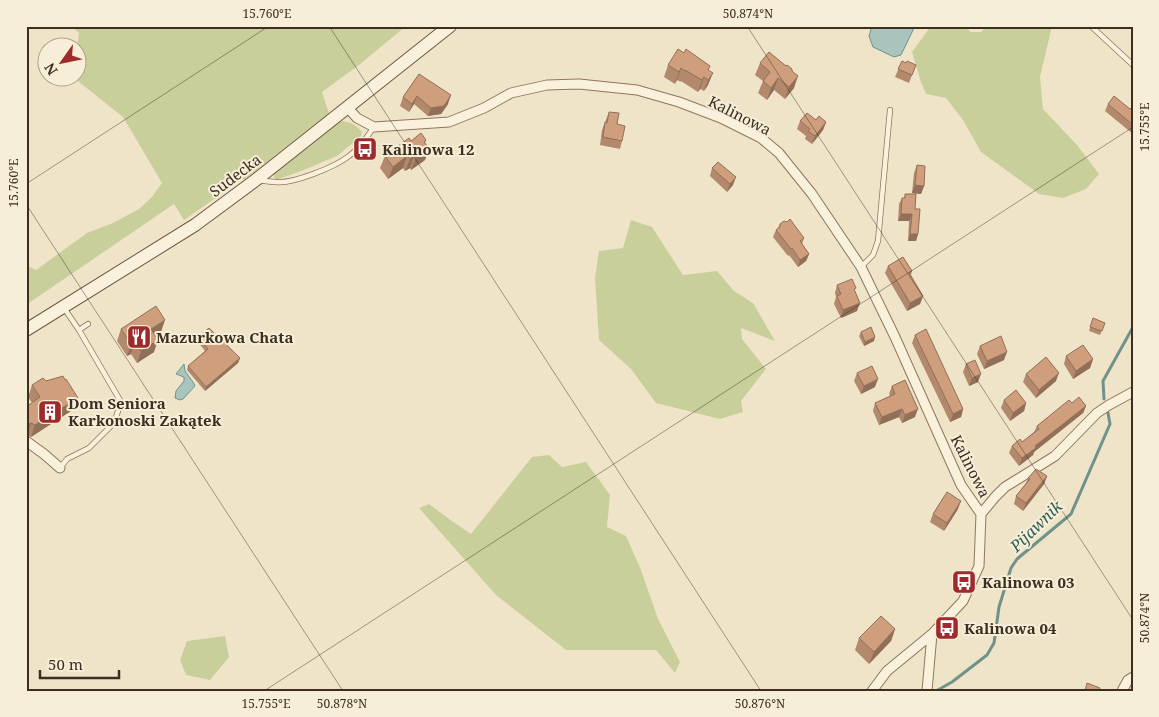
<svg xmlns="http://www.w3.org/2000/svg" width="1159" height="717" font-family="'Noto Serif',serif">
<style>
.green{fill:#c9cf9b}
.water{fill:#a9c4bc;stroke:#6f938a}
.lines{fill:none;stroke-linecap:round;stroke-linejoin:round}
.stream{stroke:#6f938a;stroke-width:3}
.service-casing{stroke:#8d765c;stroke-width:6}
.minor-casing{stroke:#8d765c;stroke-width:11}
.secondary-casing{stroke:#6f573f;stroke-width:14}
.service{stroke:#faf1dc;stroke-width:4.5}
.minor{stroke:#faf1dc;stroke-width:9}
.secondary{stroke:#faf1dc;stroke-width:12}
.wall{fill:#b2896c}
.shaded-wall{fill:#916f58}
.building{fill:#cf9f7d;stroke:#916f58}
.ticks{fill:none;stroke:#3d2e20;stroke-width:1;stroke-opacity:0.45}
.labels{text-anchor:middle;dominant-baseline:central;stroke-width:4;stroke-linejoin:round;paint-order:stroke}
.street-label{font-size:15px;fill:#3d2e20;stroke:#f7eed8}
.poi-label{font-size:15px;font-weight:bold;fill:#3d2e20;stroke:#f7eed8;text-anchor:start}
.water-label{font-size:16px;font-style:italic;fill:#2f5d5a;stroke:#f7eed8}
.neatline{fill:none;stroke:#3d2e20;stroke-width:2}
.ticks-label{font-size:12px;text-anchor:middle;fill:#3d2e20}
</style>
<rect width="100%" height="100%" fill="#f0e4c8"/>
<path class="green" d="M71 26H406L359 65 322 92 329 113 245 179 241 180 184 220 174 204 26 305V265L36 270 87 233 113 223 139 209 151 198 162 183 123 117 74 78H78L77 47 79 33Z
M931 26H964L971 32H981L987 26H1052L1040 77 1043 109 1077 145 1099 174 1086 189 1063 198 1039 194 981 152 963 120 946 98 926 94 921 82 912 52Z
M342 121C351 122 356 125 362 132L361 136 337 156 301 171 276 180 274 177 273 174 275 172 336 124Z
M631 220 652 227 683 275 717 271 734 291 753 303 775 341 741 328 742 339 766 369 741 401 743 412 720 419 656 403 631 369 599 340 595 278 599 251 623 248Z
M549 455 562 467 586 462 610 495 607 527 626 536 641 570 658 619 680 662 675 673 656 650H566L496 595 419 508 429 504 452 521 471 534 532 457Z
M225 636 229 657 210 680 186 675 180 660 187 641Z"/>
<path class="water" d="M872 26H915L901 55 894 57 873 47 869 36Z
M184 364 185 371 193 382 195 386 183 399 180 400 175 398 176 391 184 381V377L176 374Z"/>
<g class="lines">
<path class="stream" d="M1104 399 1103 381 1133 327
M936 691 952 682 987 655 994 643 999 607 1011 568 1017 559 1071 514 1110 424 1108 413"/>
<defs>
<path id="service" d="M1091 26 1133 65
M260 180C265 181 270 182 276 182 293 184 335 167 349 156 359 149 367 137 374 127
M861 267 873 255 878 241 890 110
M79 330 88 324
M60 468 67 459 89 448 114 423 121 402 79 330 64 308"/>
<path id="minor" d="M348 108 357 118 374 127 449 122 484 108 511 93 547 85 579 84 637 90 679 102 721 118 761 138 779 153 812 194 861 267 895 337 961 485 981 514
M26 441 44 454 60 468
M872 691 887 671 932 634 963 601 979 566 981 514 995 497 1005 487 1055 456 1097 413 1109 405 1133 392
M927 691 932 634
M1122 691 1128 680 1133 677"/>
<path id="secondary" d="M26 330 195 225 257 179 450 26"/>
</defs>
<use href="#service" class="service-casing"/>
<use href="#minor" class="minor-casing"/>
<use href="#secondary" class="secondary-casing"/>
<use href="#service" class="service"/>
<use href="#minor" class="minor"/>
<use href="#secondary" class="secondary"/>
</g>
<path class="wall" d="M902 61 906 63 916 65 909 83 895 77Z
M760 63 794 88 785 99 774 90 767 100 758 93 763 81 755 75Z
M668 65 709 70 708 85 704 91 700 89 698 92 681 81V82L677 80 675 84 664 77Z
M419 74 448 104 441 114 428 116 414 104 409 112 400 106 403 97Z
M1108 104 1130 109 1133 106V134L1105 111Z
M609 112 617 124 622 141 620 149 600 145 602 130Z
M816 120 826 122 823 130 812 144 805 139 806 136 797 129 800 121Z
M426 140 425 143 429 148 425 160 411 170 410 168 405 171 403 168 388 179 380 168 385 156 411 141Z
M917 165 924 186 921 194 912 193 914 173Z
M712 168 733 185 727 192 710 176Z
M905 194 915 209 918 234 916 241H908L909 221H898L899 204 902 198H904Z
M780 224 804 238 802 244 809 254 806 261 798 267 789 255 788 256 773 237 776 230 778 228Z
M888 266 912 271 911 275 923 296 920 304 907 311 885 273Z
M837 285 855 291 857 311 841 318 834 304 836 297 835 293Z
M1093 318 1105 323 1100 335 1089 331Z
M121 329 161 332 155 336 154 352 137 363 131 354 127 356 117 341Z
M861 332 874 341 864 346 859 336Z
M915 335 963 409 961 417 950 422 912 343Z
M198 337 240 358 238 363 205 391 187 370 188 366 205 351 197 341Z
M980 346 1004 360 984 369 977 354Z
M1066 356 1093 359 1090 368 1073 379 1064 364Z
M966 364 978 382 969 386 963 372Z
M857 373 875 387 861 394 854 381Z
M1026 374 1056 381 1036 398 1023 382Z
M46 381 74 409 31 437 26 435V407L32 403 28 397 32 385Z
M892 386 915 417 902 423 899 417 879 425 873 411 875 403 890 396 889 394Z
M1004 400 1026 403 1024 411 1010 421 1001 408Z
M1072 403 1086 406 1083 413 1034 452 1033 455 1019 466 1009 453 1012 446 1022 442 1034 432 1037 426Z
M1047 476 1044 484 1023 511 1014 504 1016 496 1026 483 1028 478Z
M958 509 944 531 930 522 933 514Z
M895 629 891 641 869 664 855 650 859 638Z"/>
<path class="shaded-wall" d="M681 68 677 80 675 84 679 72Z
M713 73 708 85 704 91 708 80Z
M798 76 794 88 785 99 789 87Z
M704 77 700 89 698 92 702 80Z
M778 78 774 90 767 100 771 88Z
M451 95 448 104 441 114 428 116 431 108Z
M417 96 414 104 409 112 412 104Z
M826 122 823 130 812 144 815 136Z
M429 148 425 160 411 170 416 158Z
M407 156 403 168 388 179 393 167Z
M414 156 410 168 405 171 410 159Z
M736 177 733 185 727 192 730 184Z
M915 185 924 186 921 194 912 193Z
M901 214H912L909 221H898Z
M910 234H918L916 241H908Z
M809 254 806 261 798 267 800 260Z
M923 296 920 304 907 311 910 303Z
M860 303 857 311 841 318 843 310Z
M165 320 161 332 147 341 151 329Z
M875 337 874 341 864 346 865 342Z
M158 340 154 352 137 363 141 351Z
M135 342 131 354 127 356 131 344Z
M1007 352 1004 360 984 369 987 361Z
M240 358 238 363 205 391 206 387Z
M1093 359 1090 368 1073 379 1076 371Z
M1059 373 1056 381 1036 398 1039 390Z
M981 374 978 382 969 386 972 378Z
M878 379 875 387 861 394 864 386Z
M78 398 74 409 31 437 35 425Z
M1026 403 1024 411 1010 421 1013 413Z
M1086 406 1083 413 1034 452 1033 455 1019 466 1022 458 1035 446Z
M902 409 899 417 879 425 882 417Z
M918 409 915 417 902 423 905 415Z
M963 409 961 417 950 422 953 414Z
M31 423 27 435H26L27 425Z
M1047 476 1044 484 1023 511 1026 503Z
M961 501 958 509 944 531 947 523Z
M895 629 891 641 869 664 874 652Z"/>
<path class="building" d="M678 49 684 53 686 49 710 66 708 70 713 73 708 80 704 77 702 80 685 70V71L681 68 679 72 668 65Z
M769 52 786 66 787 65 792 69V71L798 76 789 87 778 78 771 88 763 81 770 72 760 63Z
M902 61 906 63 907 61 916 65 912 75 898 69Z
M419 74 451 95 444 106 431 108 417 96 412 104 403 97Z
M1114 96 1130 109 1133 106V125L1108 104Z
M609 112 619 113 617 124 625 126 622 141 603 137 605 122 607 123Z
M807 113 816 120 819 116 826 122 815 136 808 131 810 129 800 121Z
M421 133 426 140 424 142 429 148 416 158 414 156 410 159 407 156 393 167 385 156 409 138 411 141Z
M718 162 736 177 730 184 712 168Z
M917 165 925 166 924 186 915 185Z
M905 194H916L915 209H920L918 234H910L912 214H901L902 198H905Z
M790 219 804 238 800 241 809 254 800 260 792 248 791 249 776 230 780 227V224L784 221 787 222Z
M903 257 912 271 909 273 923 296 910 303 888 266Z
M852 279 856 288 854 289 860 303 843 310 837 296 841 294 837 285Z
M156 306 165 320 151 329 158 340 141 351 135 342 131 344 121 329Z
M1093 318 1105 323 1102 331 1090 327Z
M871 327 875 337 865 342 861 332Z
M209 328 240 358 206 387 188 366 208 349 198 337Z
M926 329 963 409 953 414 915 335Z
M1001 336 1007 352 987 361 980 346Z
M1083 345 1093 359 1076 371 1066 356Z
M1046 357 1059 373 1039 390 1026 374Z
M975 360 981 374 972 378 966 364Z
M872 366 878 379 864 386 857 373Z
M63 376 65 380 66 379 78 398 35 425 31 423 27 425 26 407 40 397 32 385 43 378 46 381Z
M905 380 918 409 905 415 902 409 882 417 875 403 895 394 892 386Z
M1016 390 1026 403 1013 413 1004 400Z
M1079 397 1086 406 1035 446 1036 448 1022 458 1012 446 1020 439 1022 442 1039 429 1037 426 1069 400 1072 403Z
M1036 469 1047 476 1026 503 1016 496 1030 479 1028 478Z
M947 492 961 501 947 523 933 514Z
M881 616 895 629 874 652 859 638Z
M1087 683 1100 688 1099 691H1085Z"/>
<path class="ticks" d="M329 26 761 691M747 26 1133 620M26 184 269 26M26 204 343 691M264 691 1133 127"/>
<defs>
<symbol id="bus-square" viewBox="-11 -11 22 22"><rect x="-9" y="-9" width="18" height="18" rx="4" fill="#9e2a2b" stroke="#f7eed8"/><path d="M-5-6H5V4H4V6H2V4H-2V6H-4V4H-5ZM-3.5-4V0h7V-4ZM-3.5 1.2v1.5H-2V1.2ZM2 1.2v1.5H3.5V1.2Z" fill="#fff"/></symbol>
<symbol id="restaurant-square" viewBox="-11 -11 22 22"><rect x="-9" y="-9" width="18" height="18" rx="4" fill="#9e2a2b" stroke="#f7eed8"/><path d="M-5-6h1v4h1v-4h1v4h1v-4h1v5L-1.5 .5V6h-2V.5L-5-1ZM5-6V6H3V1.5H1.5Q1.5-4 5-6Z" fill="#fff"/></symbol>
<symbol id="building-square" viewBox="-11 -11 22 22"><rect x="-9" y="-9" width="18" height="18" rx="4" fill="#9e2a2b" stroke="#f7eed8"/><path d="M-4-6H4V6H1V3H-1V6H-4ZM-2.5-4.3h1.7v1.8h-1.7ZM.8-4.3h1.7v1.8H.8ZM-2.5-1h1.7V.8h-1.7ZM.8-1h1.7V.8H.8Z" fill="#fff"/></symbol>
</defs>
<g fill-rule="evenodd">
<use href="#bus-square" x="351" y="135" width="28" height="28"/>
<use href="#restaurant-square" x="125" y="323" width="28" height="28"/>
<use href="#building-square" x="36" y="398" width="28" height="28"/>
<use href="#bus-square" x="950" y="568" width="28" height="28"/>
<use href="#bus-square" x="933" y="614" width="28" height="28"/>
</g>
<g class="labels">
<g class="street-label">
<text transform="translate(740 115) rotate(27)">Kalinowa</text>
<text transform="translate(235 175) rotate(-37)">Sudecka</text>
<text transform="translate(971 466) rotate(63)">Kalinowa</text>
</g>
<g class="poi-label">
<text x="382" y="149">Kalinowa 12</text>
<text x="156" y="337">Mazurkowa Chata</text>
<text x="68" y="403">Dom Seniora<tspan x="68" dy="17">Karkonoski Zakątek</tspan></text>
<text x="982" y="582">Kalinowa 03</text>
<text x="964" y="628">Kalinowa 04</text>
</g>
<g class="water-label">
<text transform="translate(1036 526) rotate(-44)">Pijawnik</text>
</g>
</g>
<rect width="1159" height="717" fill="none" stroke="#f7eed8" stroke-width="55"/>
<g transform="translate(62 62) rotate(237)"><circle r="24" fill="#f7eed8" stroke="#ada18e"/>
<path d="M0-4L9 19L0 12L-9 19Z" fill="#9e2a2b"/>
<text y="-8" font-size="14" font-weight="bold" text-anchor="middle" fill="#3d2e20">N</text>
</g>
<path d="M40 670v8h79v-8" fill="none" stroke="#3d2e20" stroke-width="2.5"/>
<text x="48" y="670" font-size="15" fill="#3d2e20" stroke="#f7eed8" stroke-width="4" paint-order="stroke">50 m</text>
<rect x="28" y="28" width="1104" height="662" class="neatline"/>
<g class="ticks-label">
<text x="267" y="18">15.760°E</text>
<text x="748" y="18">50.874°N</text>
<text transform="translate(1145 127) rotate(-90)" y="4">15.755°E</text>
<text transform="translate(14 183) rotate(-90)" y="4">15.760°E</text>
<text transform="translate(1145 618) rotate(-90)" y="4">50.874°N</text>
<text x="266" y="708">15.755°E</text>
<text x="342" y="708">50.878°N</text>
<text x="760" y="708">50.876°N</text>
</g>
</svg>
